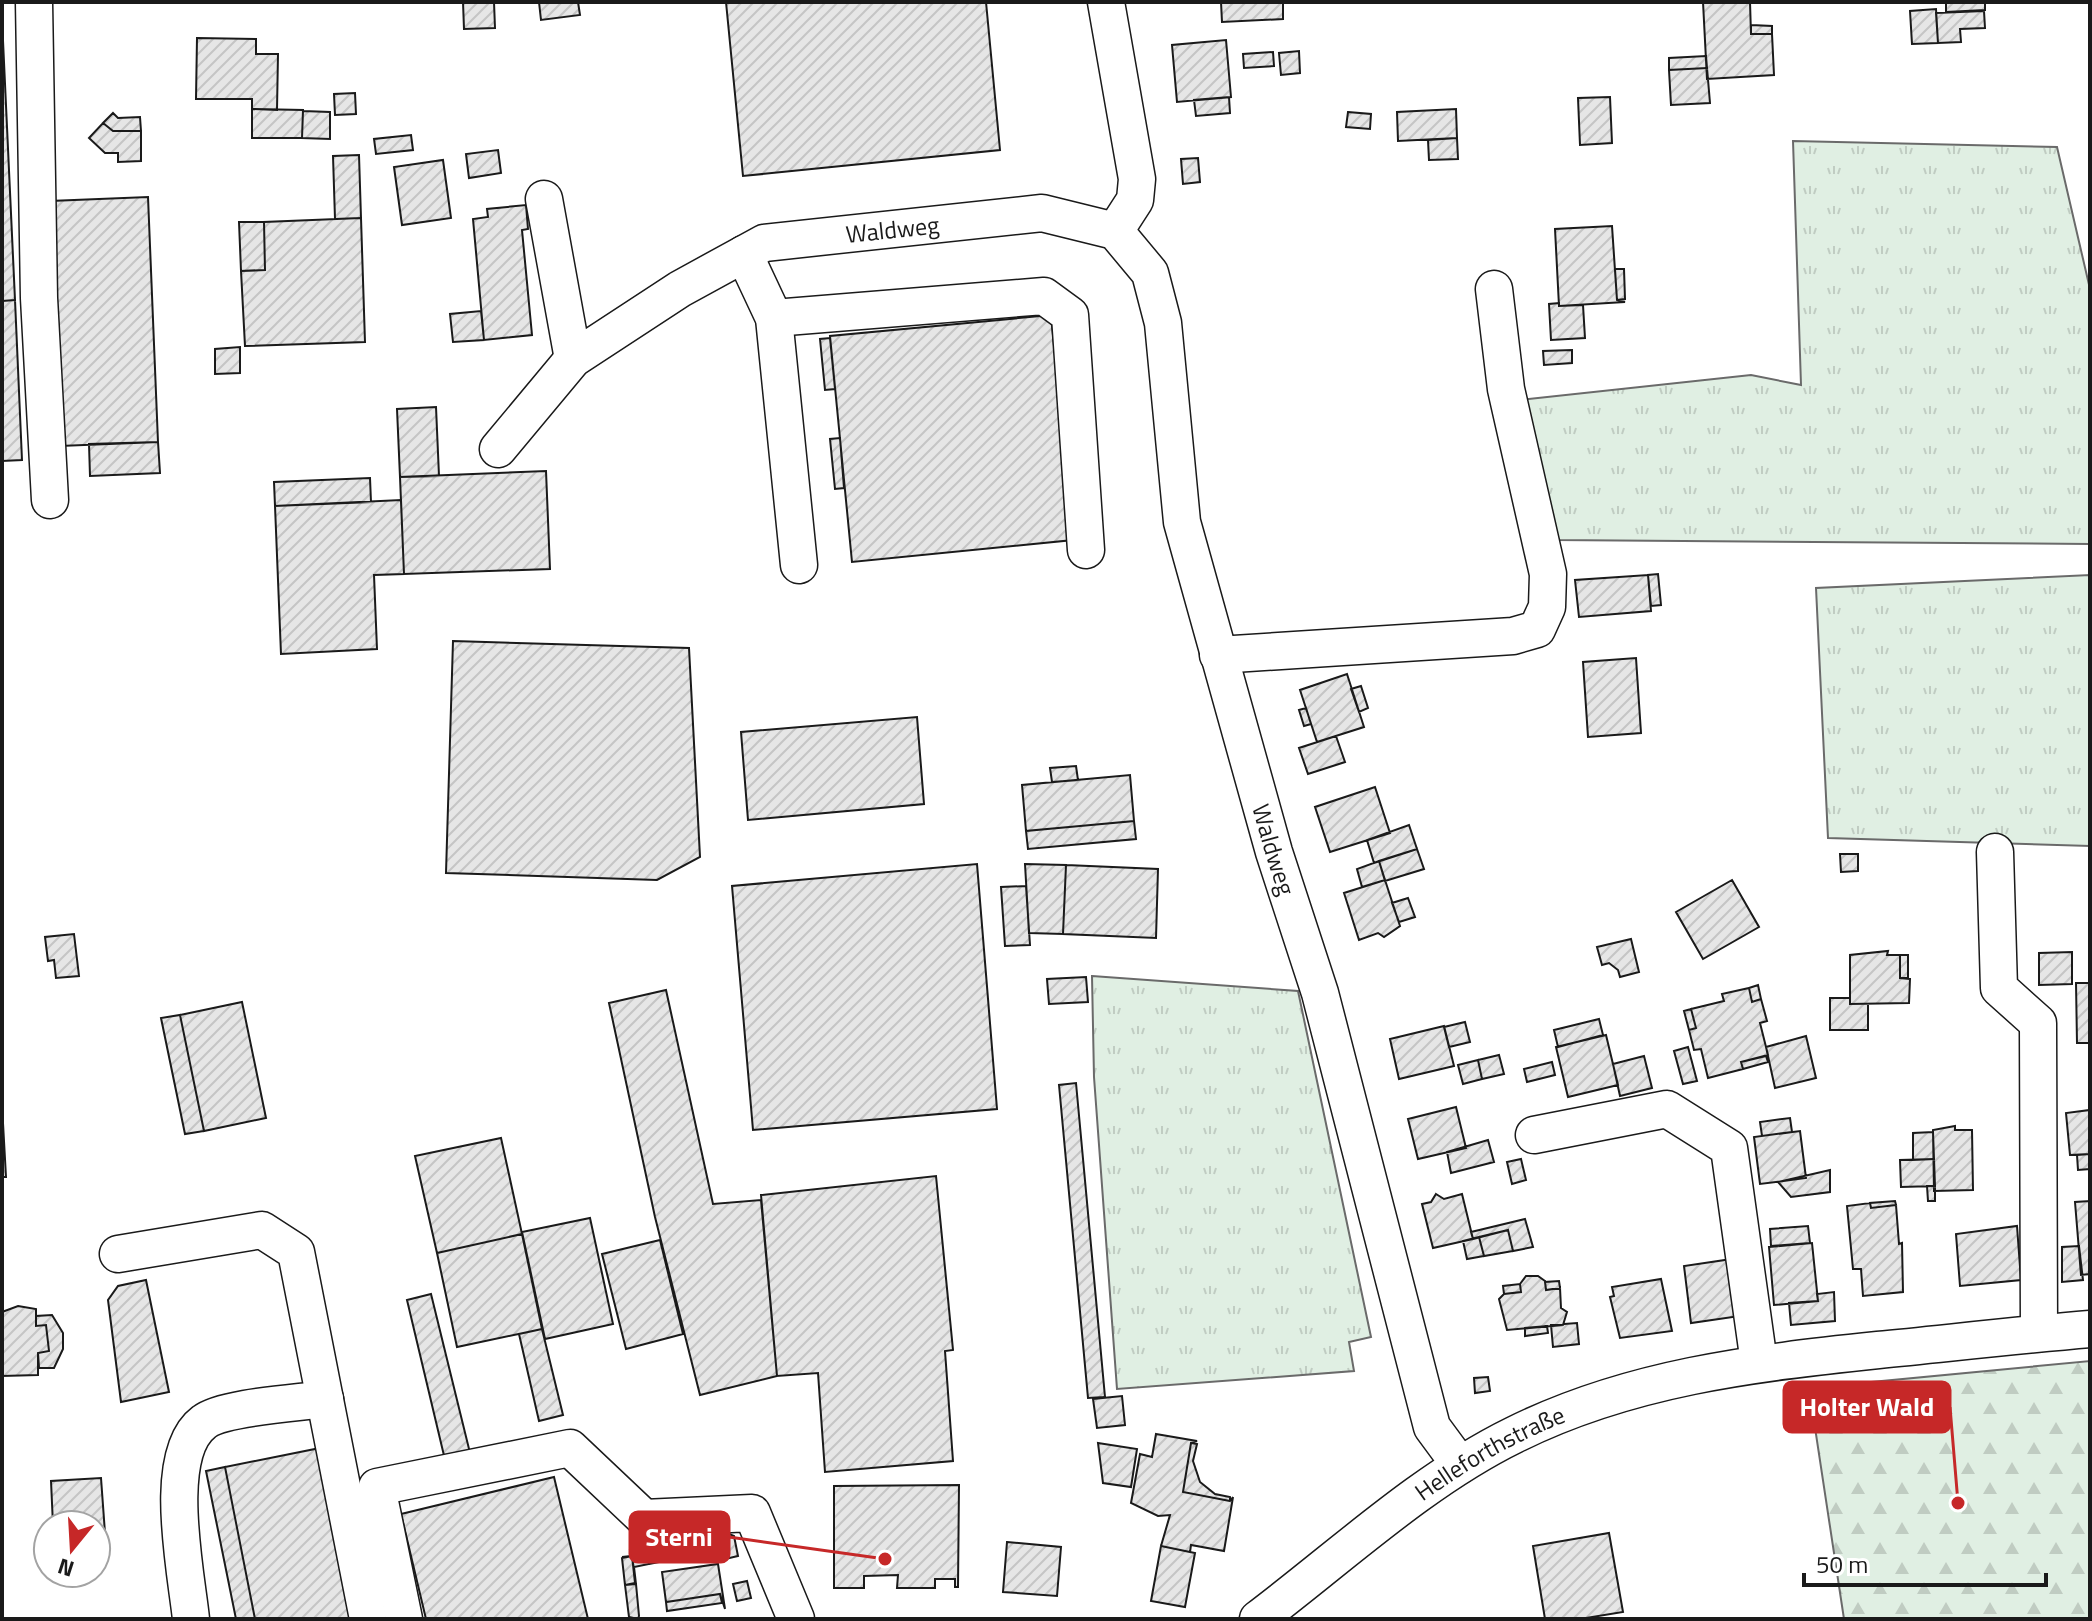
<svg xmlns="http://www.w3.org/2000/svg" width="2092" height="1621" font-family="'Titillium Web',sans-serif">
<style>
.grass{fill:url(#grass-tufts);stroke:#6a6a6a;stroke-width:2}
.forest{fill:url(#forest-firs);stroke:#6a6a6a;stroke-width:2}
.building{fill:url(#building-hatch);stroke:#1a1a1a;stroke-width:2}
.lines{fill:none;stroke-linecap:round;stroke-linejoin:round}
.minor-casing{stroke:#1a1a1a;stroke-width:39}
.minor{stroke:#fff;stroke-width:36}
.labels{text-anchor:middle;dominant-baseline:central;stroke-width:6;stroke-linejoin:round;paint-order:stroke}
.street-label{font-size:24px;fill:#1a1a1a;stroke:#fff}
.leader{fill:none;stroke:#c62828;stroke-width:3}
.callout-dot{fill:#c62828;stroke:#fff;stroke-width:3}
.callout{fill:#c62828;stroke:#c62828;stroke-width:3}
.callout-label{font-size:26px;text-anchor:middle;font-weight:bold;fill:#fff}
</style>
<defs>
<pattern id="grass-tufts" width="24" height="20" patternUnits="userSpaceOnUse" patternTransform="scale(2)"><rect width="24" height="20" fill="#e0efe3"/><path d="M3 7l-1-3M5 7V3M7 7l1-3M15 17l-1-3M17 17v-4M19 17l1-3" fill="none" stroke="#c0ccc2"/></pattern>
<pattern id="forest-firs" width="22" height="20" patternUnits="userSpaceOnUse" patternTransform="scale(2)"><rect width="22" height="20" fill="#e0efe3"/><path d="M5 1l3.5 6h-7zM16 11l3.5 6h-7z" fill="#c0ccc2"/></pattern>
<pattern id="building-hatch" width="6" height="6" patternUnits="userSpaceOnUse" patternTransform="scale(2)"><rect width="6" height="6" fill="#e6e6e6"/><path d="M-1 1l2-2M0 6l6-6M5 7l2-2" fill="none" stroke="#c5c5c5"/></pattern>
</defs>
<rect width="100%" height="100%" fill="#fff"/>
<path class="grass" d="M1793 141 2057 147 2090 289V544L1554 540 1519 400 1751 375 1801 385Z
M2090 575V846L1828 838 1816 588Z
M1092 976 1298 991 1371 1337 1349 1342 1354 1371 1117 1389 1094 1077Z"/>
<path class="forest" d="M2090 1361V1619H1844L1809 1388Z"/>
<path class="building" d="M463 2H494L495 28 464 29Z
M539 2H578L580 15 541 20Z
M726 2H986L1000 150 743 176Z
M1221 2H1283V19L1222 22Z
M1703 2H1750L1751 34H1772L1774 75 1707 79Z
M1946 2H1985V10L1946 12Z
M1936 9 1938 43 1912 44 1910 11Z
M1984 11 1985 28 1960 29 1961 42 1938 43 1936 13Z
M2 19 15 300 2 301Z
M1751 25 1772 26V34H1751Z
M197 38 256 39V54H278L277 110 252 109V99H196Z
M1226 40 1231 97 1177 102 1172 45Z
M1299 51 1300 73 1281 75 1279 53Z
M1273 52 1274 66 1244 68 1243 54Z
M1706 56 1707 68 1669 70V58Z
M1707 68 1710 103 1671 105 1669 70Z
M355 93 356 114 335 115 334 94Z
M1229 97 1230 113 1196 116 1194 100Z
M1610 97 1612 143 1580 145 1578 98Z
M252 109 303 110 302 138H252Z
M1456 109 1457 138 1398 141 1397 112Z
M303 111 330 112V139L302 138Z
M1348 112 1371 114 1370 129 1346 127Z
M113 113 118 118 140 117 141 131H113L103 123Z
M103 123 113 131H141V161L118 162V153H105L89 138Z
M411 135 413 150 376 154 374 139Z
M1457 138 1458 159 1429 160 1428 140Z
M498 150 501 173 469 178 466 154Z
M359 155 361 218 335 219 333 156Z
M1198 158 1200 182 1183 184 1181 159Z
M443 160 451 218 402 225 394 167Z
M148 197 158 442 60 446 50 201Z
M526 205 528 229 522 230 532 335 484 340 473 219 488 217 487 209Z
M361 218 365 342 245 346 241 271 265 270 264 222Z
M239 222H264L265 270 241 271Z
M1612 226 1617 300 1625 302 1559 306 1555 229Z
M1615 269H1624L1625 299 1617 300Z
M15 300 22 460 2 461V301Z
M1559 303V306L1583 305 1585 338 1551 340 1549 304Z
M481 311 484 340 453 342 450 314Z
M1051 315 1073 540 852 562 830 336Z
M830 338 835 389 825 390 820 339Z
M240 347V373L215 374V349Z
M1572 350V363L1544 365 1543 351Z
M436 407 439 476 400 477 397 409Z
M840 438 844 488 835 489 830 439Z
M158 442 160 473 90 476 89 444Z
M546 471 550 569 404 574 400 477Z
M370 478 371 502 275 506 274 482Z
M401 500 404 574 374 575 377 649 281 654 275 506Z
M1658 574 1661 605 1651 606 1648 575Z
M1648 575 1651 611 1579 617 1575 580Z
M453 641 689 648 700 857 657 880 446 873Z
M1636 658 1641 733 1588 737 1583 662Z
M1347 674 1364 727 1317 742 1300 690Z
M1361 686 1368 708 1359 712 1351 689Z
M1306 708 1311 724 1304 726 1299 710Z
M917 717 924 804 748 820 741 732Z
M1336 736 1345 762 1308 774 1299 748Z
M1076 766 1078 780 1052 782 1050 768Z
M1130 775 1134 821 1026 831 1022 785Z
M1375 787 1390 833 1330 852 1315 807Z
M1134 821 1136 839 1028 849 1026 831Z
M1409 825 1417 849 1374 863 1367 840Z
M1417 849 1424 869 1385 881 1379 861Z
M1840 854H1858V871L1841 872Z
M1379 861 1385 880 1362 887 1357 869Z
M977 864 997 1109 753 1130 732 886Z
M1025 864 1066 865 1063 934 1029 933Z
M1066 865 1158 869 1156 938 1063 934Z
M1385 880 1400 926 1384 937 1378 933 1359 940 1344 893Z
M1732 880 1759 927 1703 959 1676 912Z
M1026 886 1030 945 1005 946 1001 887Z
M1408 898 1415 917 1399 922 1392 903Z
M74 934 79 976 56 978 54 960 48 961 45 937Z
M1631 939 1639 972 1620 977 1618 970 1609 963 1602 965 1597 947Z
M1888 951 1887 955H1900V978L1910 979 1909 1003 1850 1004V955Z
M2072 952V984L2039 985V953Z
M1900 955H1908V978H1900Z
M1086 977 1088 1002 1049 1004 1047 979Z
M2076 983H2090V1043H2077Z
M1758 985 1761 999 1752 1002 1749 988Z
M1749 988 1752 1002 1761 999 1767 1021 1760 1023 1768 1055 1741 1062 1743 1069 1708 1078 1701 1049 1694 1050 1689 1030 1696 1028 1691 1009 1724 1001 1722 994Z
M666 990 713 1204 761 1200 777 1376 700 1395 655 1217 609 1003Z
M1830 998H1850V1004H1868V1030H1830Z
M242 1002 266 1118 204 1131 180 1015Z
M1691 1009 1696 1028 1689 1030 1684 1011Z
M180 1015 204 1131 185 1134 161 1018Z
M1599 1019 1603 1035 1558 1047 1554 1030Z
M1465 1022 1470 1042 1449 1047 1444 1027Z
M1444 1026 1454 1066 1399 1079 1390 1039Z
M1606 1035 1618 1085 1568 1097 1556 1047Z
M1806 1036 1816 1078 1775 1088 1766 1047Z
M1688 1047 1697 1081 1683 1084 1674 1051Z
M1499 1055 1504 1074 1482 1079 1478 1060Z
M1644 1056 1652 1088 1620 1096 1613 1064Z
M1766 1056 1768 1062 1743 1069 1741 1062Z
M1478 1060 1482 1079 1463 1084 1458 1065Z
M1552 1062 1555 1075 1527 1082 1524 1069Z
M1076 1083 1105 1397 1088 1398 1059 1085Z
M2 1105 6 1177H2Z
M1456 1107 1466 1148 1418 1159 1408 1119Z
M2090 1110V1154L2070 1155 2066 1113Z
M1790 1118 1792 1132 1762 1136 1760 1122Z
M1955 1126V1130H1972L1973 1190 1934 1191 1933 1130Z
M1800 1131 1806 1178 1760 1184 1754 1137Z
M1933 1132 1934 1159 1913 1160V1133Z
M501 1138 522 1234 437 1253 415 1156Z
M1488 1140 1494 1162 1451 1173 1447 1152Z
M2090 1154V1169L2078 1170 2077 1155Z
M1521 1159 1526 1180 1512 1184 1507 1162Z
M1934 1159 1935 1186 1901 1187 1900 1160Z
M1830 1170V1192L1791 1197 1778 1182Z
M936 1176 953 1350 945 1351 953 1461 825 1472 818 1373 777 1376 761 1195Z
M1927 1186H1935V1201H1928Z
M1436 1194 1444 1199 1462 1194 1473 1239 1433 1248 1422 1204 1431 1202Z
M1895 1201 1896 1205 1871 1208 1870 1203Z
M2090 1201V1274L2081 1275 2075 1202Z
M1870 1203 1871 1208 1896 1205 1899 1244 1902 1243 1903 1292 1863 1296 1861 1269H1853L1847 1206Z
M590 1218 613 1324 545 1339 522 1232Z
M1525 1219 1533 1247 1513 1251 1508 1230 1473 1239 1471 1232Z
M1808 1226 1810 1243 1771 1246 1770 1229Z
M2017 1226 2021 1280 1960 1286 1956 1234Z
M1508 1230 1513 1251 1484 1256 1479 1237Z
M522 1234 542 1329 457 1347 437 1253Z
M1479 1237 1484 1256 1467 1259 1463 1241Z
M660 1240 683 1334 626 1349 602 1254Z
M1812 1243 1818 1301 1774 1305 1769 1247Z
M2079 1246 2083 1280 2062 1282V1247Z
M1732 1259 1740 1316 1691 1323 1684 1266Z
M1526 1276H1538L1545 1281 1546 1290 1560 1288 1561 1308 1567 1312 1563 1325 1507 1330 1499 1299 1504 1294 1521 1292 1520 1284Z
M1661 1279 1672 1331 1620 1338 1610 1297 1614 1296 1612 1287Z
M146 1280 169 1392 121 1402 108 1300 118 1286Z
M1559 1281 1560 1288 1546 1290 1545 1282Z
M1520 1284 1521 1292 1504 1294 1503 1286Z
M1834 1292 1835 1321 1791 1325 1789 1303 1818 1301 1817 1294Z
M431 1294 471 1457 446 1464 407 1300Z
M18 1306 36 1309V1326L46 1325 49 1351 38 1353V1375L2 1376V1312Z
M52 1315 63 1333V1349L54 1368H39L38 1353 49 1351 46 1325 36 1326V1316Z
M1577 1323 1579 1344 1553 1347 1551 1325Z
M1547 1326 1548 1333 1525 1336V1328Z
M542 1329 563 1415 539 1421 519 1334Z
M1488 1377 1490 1391 1475 1393 1474 1378Z
M1122 1396 1125 1425 1097 1428 1093 1399Z
M1156 1434 1197 1441 1191 1443 1183 1492 1230 1501 1233 1497 1224 1551 1191 1545 1190 1552 1161 1546 1170 1515 1158 1516 1131 1503 1140 1454 1152 1457Z
M1098 1443 1137 1449 1131 1487 1103 1483Z
M1191 1443 1197 1444 1193 1461 1200 1482 1215 1494 1230 1497V1501L1183 1492Z
M320 1448 355 1619H255L225 1467Z
M225 1467 255 1619H236L206 1471Z
M554 1477 588 1619H426L401 1514Z
M101 1478 106 1547 96 1548V1525H53L51 1481Z
M959 1485 958 1587H955V1579H935V1588H897L898 1575 864 1576V1588H834V1486Z
M1609 1533 1623 1612 1580 1619H1545L1533 1546Z
M729 1534 734 1536 738 1556 721 1560 719 1550 649 1564 708 1551 705 1539Z
M705 1539 708 1551 650 1562 648 1551Z
M1007 1542 1061 1547 1057 1596 1003 1592Z
M647 1546 649 1564 634 1567 636 1584 632 1556 622 1557 631 1556 630 1550Z
M1161 1546 1195 1553 1185 1607 1151 1601Z
M632 1556 635 1583 625 1585 622 1558Z
M718 1564 725 1609 720 1594 666 1602 662 1572Z
M747 1581 751 1598 737 1601 733 1584Z
M636 1584 639 1616 638 1619 629 1617 625 1585Z
M720 1594 722 1603 667 1611 666 1602Z"/>
<g class="lines">
<defs>
<g id="minor">
<path d="M34 2 39 298 50 500"/>
<path d="M1106 2 1137 179 1135 200 1115 231"/>
<path d="M544 199 573 359"/>
<path d="M744 254 774 318 799 565"/>
<path d="M774 318 1044 296 1070 315 1086 550"/>
<path id="s1" d="M498 449 573 359 680 289 764 243 1042 213 1115 231 1150 273 1163 323 1182 522 1274 852 1320 993 1432 1427 1460 1465"/>
<path d="M1218 655 1513 636 1537 629 1547 607 1548 574 1506 389 1494 289"/>
<path d="M1995 852 1999 988 2038 1023 2039 1333"/>
<path d="M1534 1135 1667 1109 1729 1148 1759 1363"/>
<path d="M118 1254 262 1230 296 1252 368 1619"/>
<path d="M191 1619C186 1571 161 1454 204 1422 223 1407 298 1403 325 1399"/>
<path d="M404 1619 377 1487 570 1448 644 1518 752 1513 796 1619"/>
<path id="s2" d="M1258 1619C1339 1558 1422 1480 1514 1435 1628 1378 1753 1363 1878 1350 1949 1343 2019 1335 2090 1329"/>
</g>
</defs>
<use href="#minor" class="minor-casing"/>
<use href="#minor" class="minor"/>
</g>
<g class="labels">
<g class="street-label">
<text stroke="none"><textPath href="#s1" startOffset="470">Waldweg</textPath></text>
<text stroke="none"><textPath href="#s1" startOffset="1342">Waldweg</textPath></text>
<text stroke="none"><textPath href="#s2" startOffset="286">Helleforthstraße</textPath></text>
</g>
</g>
<path class="leader" d="M1958 1503L1950 1407M885 1559L729 1537"/>
<g class="callout-dot">
<circle cx="1958" cy="1503" r="8"/>
<circle cx="885" cy="1559" r="8"/>
</g>
<g class="callout">
<rect x="1784" y="1382" width="166" height="50" rx="8"/>
<rect x="630" y="1512" width="99" height="50" rx="8"/>
</g>
<g class="callout-label">
<text x="1867" y="1416">Holter Wald</text>
<text x="679" y="1546">Sterni</text>
</g>
<rect width="2092" height="1621" fill="none" stroke="#1a1a1a" stroke-width="8"/>
<g transform="translate(72 1549) rotate(198)"><circle r="38" fill="#ffffff" stroke="#a3a3a3" stroke-width="2"/>
<path d="M0-6L14 30L0 20L-14 30Z" fill="#c62828"/>
<text y="-12" font-size="22" font-weight="bold" text-anchor="middle" fill="#1a1a1a">N</text>
</g>
<path d="M1804 1573v12h242v-12" fill="none" stroke="#1a1a1a" stroke-width="4"/>
<text x="1816" y="1573" font-size="24" fill="#1a1a1a" stroke="#ffffff" stroke-width="6" paint-order="stroke">50 m</text>
</svg>
